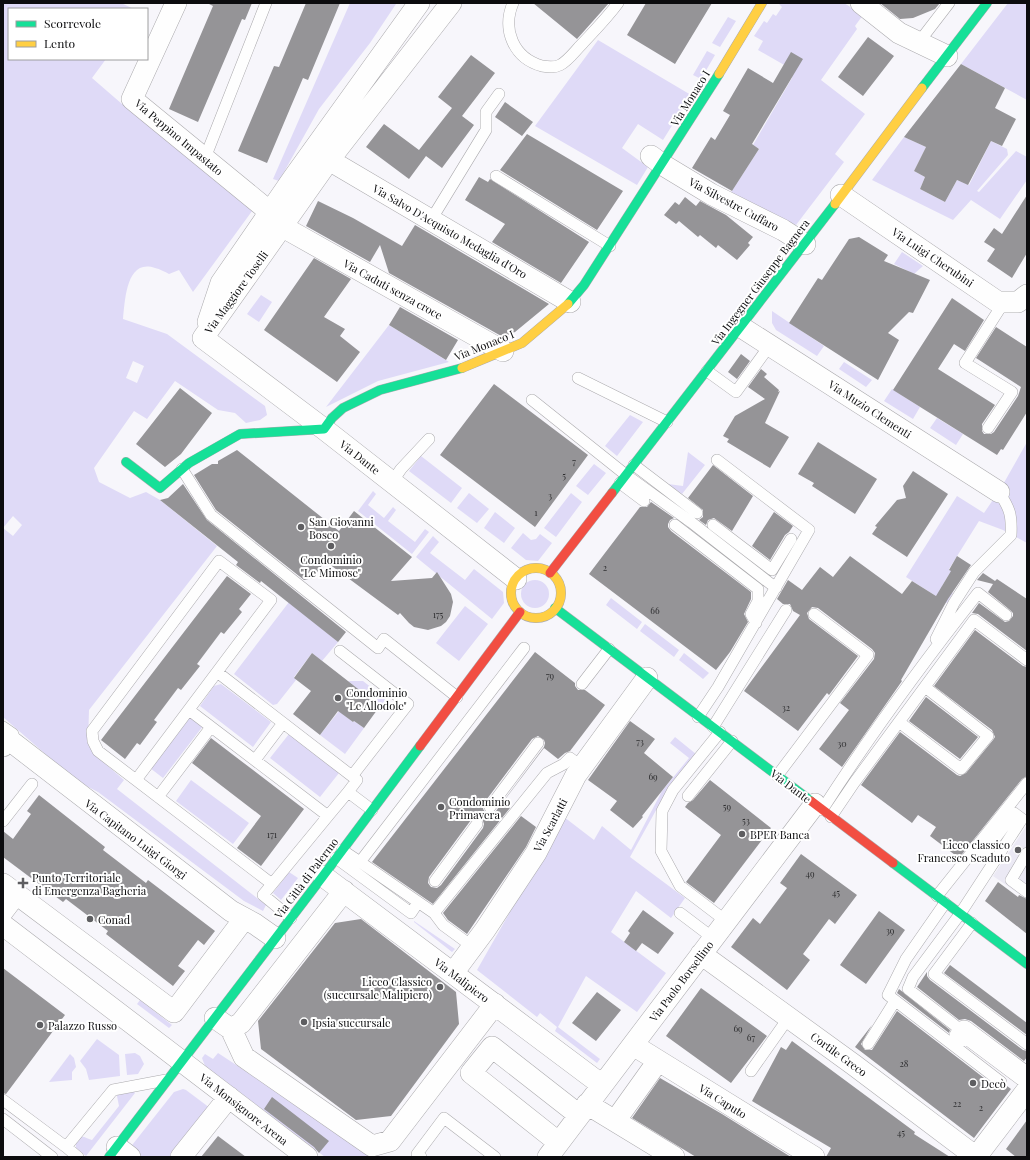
<svg xmlns="http://www.w3.org/2000/svg" width="1030" height="1160" font-family="'Playfair Display',serif">
<style>
.built{fill:#ebe9f4}
.green{fill:#dfdaf7;fill-rule:evenodd}
.building{fill:#959497;fill-rule:evenodd}
.lines{fill:none;stroke-linecap:round;stroke-linejoin:round}
.lane-casing{stroke:#abaaad;stroke-width:12}
.street-casing{stroke:#abaaad;stroke-width:22}
.fast-casing{stroke:#abaaad;stroke-width:10}
.slow-casing{stroke:#abaaad;stroke-width:10}
.jam-casing{stroke:#abaaad;stroke-width:10}
.lane{stroke:#fefefe;stroke-width:11}
.street{stroke:#fefefe;stroke-width:21}
.fast{stroke:#16e098;stroke-width:9}
.slow{stroke:#ffcf43;stroke-width:9}
.jam{stroke:#f24e42;stroke-width:9}
.poi-dot{fill:#5e5e61;stroke:#fff;stroke-width:1.5}
.labels{text-anchor:middle;dominant-baseline:central;stroke-width:4;stroke-linejoin:round;paint-order:stroke}
.number-label{font-size:9px;fill:#2e2e30}
.street-label{font-size:11px;fill:#0c0c0e;stroke:#fff}
.poi-label{font-size:11px;fill:#0c0c0e;stroke:#fff;text-anchor:start}
</style>
<rect width="100%" height="100%" fill="#f7f6fb"/>
<path class="built" d="M1027 825V899L993 876Z"/>
<path class="green" d="M3 3H121L134 9H9V59H106L92 78 122 104 156 129 255 207 193 292 179 270 169 274C165 272 160 269 155 268 126 258 125 301 123 319L167 334 265 406 267 415 260 420 246 423 235 413 218 410 175 381 147 419 134 411 94 468 99 482 130 498 146 492 160 500 217 546 89 710 88 744 94 754 124 780 117 789 266 905 263 911 244 901 98 792 75 780 3 717ZM133 361 144 366 137 383 126 378ZM13 516 22 525 13 536 3 528Z
M350 3H395L396 4 370 43 319 109 279 181 273 179Z
M780 3H844L863 15 855 26 857 29 821 80 865 114 835 154 844 162 796 225 728 197 759 149 753 145 792 78 793 70 758 50 763 41 754 36 764 21 767 23 773 14 776 16 782 7 779 4Z
M1008 3H1027V100L961 64Z
M728 17 736 21 720 47 712 43Z
M598 40 691 95 663 140 638 124 622 148 648 167 637 185 535 126Z
M707 51 715 55 701 79 693 75Z
M904 137 926 147 914 171 925 177 920 189 945 202 957 180 969 185 991 141 1007 149 1008 155 977 191 979 192 1016 151 1027 157V180L1000 219 971 200 953 220 872 180Z
M902 252 923 266 914 274 894 264Z
M261 295 272 302 259 322 247 314Z
M772 311 824 346 817 356 776 330 772 323Z
M389 325 449 362 378 381 326 407Z
M844 362 872 380 866 387 839 369Z
M892 389 920 407 913 419 884 401Z
M630 415 643 422 617 456 605 446Z
M937 418 963 434 956 445 930 428Z
M1027 442V543L1003 530 979 521 949 569 962 579 950 573 942 586 953 593 947 603 906 577 957 496 984 513 1001 488Z
M688 452 705 465 682 494 668 484 683 486Z
M421 456 462 488 451 503 409 471Z
M594 464 606 473 588 495 576 486Z
M373 491 376 494 368 505 384 518 393 507 396 510 388 521 415 542 425 529 429 532 412 554 358 511Z
M469 493 489 509 477 523 457 508Z
M571 493 582 502 556 537 544 528Z
M495 512 515 528 504 543 484 528Z
M523 533 531 540 536 539 540 534 552 543 538 561 526 560 511 548Z
M433 536 439 542 430 553 465 580 474 569 503 592 504 603 492 619 416 557Z
M521 594a14 14 0 1 1 28 0a14 14 0 1 1-28 0Z
M611 598 642 622 637 629 606 605Z
M289 602 338 642 322 661 312 653 294 677 296 680 277 704 273 705 234 674Z
M465 606 488 624 459 661 436 643Z
M645 624 679 650 674 657 640 631Z
M684 653 709 673 703 679 679 660Z
M348 681H363L386 699 380 706Z
M221 684 271 722 253 747 200 706 214 686Z
M339 711 353 722 354 721 364 728 345 754 320 735Z
M190 716 203 726 163 778 150 768Z
M289 734 339 773 320 797 270 758Z
M675 737 696 754 669 787 630 857 685 898 671 918 636 891 611 932 666 973 637 1012 586 976 558 1027 600 1059 597 1063 555 1031 557 1027 540 1013 537 1017 477 970 564 817 594 840 602 826 631 850 662 791 689 758 670 743Z
M191 780 249 823 233 844 176 801Z
M289 872 298 878 281 900 273 893Z
M414 921 455 949 452 952 414 922Z
M140 1000 172 1025 169 1028 137 1004Z
M97 1039 119 1055 120 1076 89 1080 86 1069 80 1061Z
M135 1053 140 1056 144 1064 138 1074 127 1075 125 1054Z
M218 1053 376 1157H325L205 1066 202 1058 205 1054 213 1059Z
M70 1054 74 1058 76 1067 72 1072V1080L49 1082Z
M131 1089 135 1093 86 1156 76 1148V1140C82 1134 85 1138 92 1140L119 1106 117 1096 121 1090Z
M183 1089 186 1090 210 1108 171 1157H140L129 1149 174 1092Z"/>
<path class="building" d="M207 3H252L245 20 242 19 198 122 169 109 213 6Z
M306 3H340L308 80 303 78 267 163 238 151 274 66 279 67Z
M533 3H609L577 39Z
M646 3H712L675 64 627 35Z
M880 3H940L935 9 913 18 900 19Z
M868 37 894 56 863 96 838 77Z
M791 52 803 59 752 144 759 149 732 191 692 168 711 137 715 140 730 115 723 111 748 68 773 83Z
M471 55 495 73 462 116 474 125 442 168 426 156 409 179 366 147 384 124 419 150 452 108 438 97Z
M961 64 1005 88 995 108 1016 119 1002 146 991 141 968 185 957 180 945 202 920 189 925 177 914 171 926 147 904 137Z
M505 102 533 122 522 136 495 117Z
M527 134 623 191 597 230 500 170Z
M479 177 488 182 490 179 589 242 561 283 492 242 505 224 465 200Z
M1027 195V253L1012 278 987 261 995 249 984 242 994 228 1002 234Z
M685 197 696 206 700 201 726 215 753 237 748 243 750 245 737 260 718 245 716 248 700 235 698 237 679 221 676 224 664 215 675 202 679 205Z
M318 201 353 218 402 246 415 225 549 304 515 332 503 337 389 273 380 245 370 262 306 226Z
M859 237 888 255 884 261 930 280 913 313 909 312 888 333 899 340 878 380 789 323 818 278 822 280 849 239Z
M314 258 351 279 324 317 345 329 340 336 360 352 337 382 264 330Z
M952 298 984 320 965 351 954 344 938 369 995 405 982 424V431L984 434H991L994 432 1018 396 1021 387 976 358 996 327 1027 347V412L1003 450 1001 449 997 455 893 390Z
M400 307 458 340 446 360 389 325Z
M741 354 750 361 737 379 728 372Z
M761 369 767 374 764 377 779 390 778 392 780 391 765 423 789 437 770 468 727 442 729 439 723 436 735 416 765 399 748 387Z
M494 384 588 455 535 527 440 455Z
M180 388 212 413 181 454 165 467 136 444Z
M818 442 877 479 855 514 812 486 814 483 798 474Z
M237 450 339 531 354 511 412 557 391 581 432 578 437 572 451 594 453 602 450 616 446 622 441 626 428 630 414 627 409 623 400 613 398 615 325 561 313 578 304 580 216 510 194 475 212 464H218V461Z
M713 465 753 496 732 531 714 518 708 520 706 525 699 520 703 517V510L688 498Z
M913 471 948 494 907 557 872 534 877 527 875 526 897 500 906 498 903 486Z
M183 484 207 520 346 632 338 642 261 581 260 583 236 565 238 562 160 500 168 498Z
M651 502 674 518 670 520 668 524V527L671 531 751 592V599L744 614 748 622 730 652 716 670 589 574 640 507H647Z
M774 512 793 526 789 532 785 535 770 560 752 546Z
M850 556 902 594 912 581 936 596 951 571 949 570 957 556 971 565 948 599 901 680 902 681 842 767 819 749 849 710 840 703 874 659 875 653 872 649 818 608 812 607 807 613 809 619 858 656 829 695 827 693 798 731 744 691 800 615 793 611 790 604H783L777 599 788 580 802 590 820 567 833 577Z
M983 573 995 581 997 579 1027 599V651L978 614 972 613 979 603 1005 622 1009 621 1013 616V613L1010 610 988 592 993 584 977 580Z
M227 576 251 594 239 609 242 612 224 634 221 632 197 664 200 666 181 690 178 688 154 720 157 722 140 745 137 743 125 759 101 740Z
M975 630 1023 666 1027 667V776L1022 779 959 858 930 836 936 827 918 815 912 823 861 785 900 732 957 775 960 776 966 773 993 740 995 737 992 730 934 686Z
M535 652 575 683V686L578 690H585L605 705 570 751 565 753 558 759 544 748 503 802 510 808 433 904 372 862ZM538 736 544 740 545 743 544 747 496 811 492 814 486 813 483 809 484 803 532 739ZM477 817 483 821 484 824 483 828 441 885 437 888 431 887 428 883 429 877 471 820Z
M312 653 380 706 364 728 354 721 353 722 338 711 320 735 293 714 311 691 294 678Z
M926 697 978 737 960 759 909 721Z
M630 721 655 739 644 753 673 777 642 816 643 817 633 828 610 810 617 801 588 780Z
M211 738 304 809 261 866 237 848 261 816 192 763Z
M710 780 771 828 714 903 686 882 721 835 685 807 688 803 693 800Z
M39 795 105 847 103 850 146 883 148 880 215 931 204 945 198 940 178 966 185 971 173 986 106 934 108 931 66 899 63 902 3 857V831L13 839 31 814 27 811Z
M521 816 536 827 526 847 467 934 448 920 443 913Z
M801 854 857 895 835 924 829 919 803 954 810 960 787 990 731 947 753 918 760 924 787 888 780 883Z
M998 882 1018 897 1019 895 1027 899V934L985 901Z
M643 910 674 933 658 954 642 943 636 951 624 942 630 933 628 931Z
M879 911 905 930 866 984 840 965Z
M361 919 456 992 459 1024 391 1116 356 1120 261 1049 258 1021 335 923Z
M950 965 1027 1023V1035L944 973Z
M3 968 65 1015 6 1094 3 1093Z
M927 972V976L930 980 1023 1050 1027 1051V1057L1024 1061 971 1021 965 1019 959 1020 917 987Z
M701 988 767 1036 731 1083 666 1036Z
M899 989 950 1030 949 1033 897 993Z
M597 992 621 1010 596 1041 572 1023Z
M897 1011 997 1088 1003 1089 1007 1086 1011 1089 974 1138 855 1047 872 1025 861 1044 865 1050H872Z
M792 1041 915 1132 914 1134 950 1157H826L831 1148 752 1101 781 1047 786 1050Z
M660 1078 722 1114 791 1157H696L632 1118Z
M272 1097 329 1141 319 1153 314 1147 264 1109Z
M1027 1120V1157H1016L1006 1149Z
M218 1136 246 1157H201Z"/>
<g class="lines">
<defs>
<path id="lane" d="M513 3C502 29 513 58 542 66 548 67 554 68 560 65 568 61 575 51 582 44 594 31 607 18 618 3
M919 42 949 3
M205 158 266 3
M496 176 610 246
M431 220 486 130V112L499 94
M707 371 736 392 770 345
M578 378 667 422
M532 400 626 475 691 522 776 588
M988 428 1012 392 965 363 1004 302
M634 465 697 513
M182 469 211 515 378 648 384 639 457 697
M392 482 401 469 429 439
M620 483 644 501
M675 525 758 589V601L751 614 756 623
M713 525 772 570 791 539
M936 639 954 603 974 572 1011 535C1012 515 1010 509 999 492
M340 651 408 704 352 776
M217 672 357 780 348 792 372 810
M582 684 609 649
M189 710 328 816 348 792
M698 717 718 687 809 530 717 460
M899 722 961 769 988 736 925 687
M3 727 13 734 8 739
M713 727 786 610
M720 732 673 790 662 811 661 851 680 886 726 921
M255 760 283 723
M777 776 868 655 814 614
M136 780 271 600 219 561 92 731 93 741 98 751 272 884
M688 796 732 741
M158 797 211 727
M490 807 538 743
M822 810C870 735 923 663 978 593L1006 615
M831 817 854 783 974 620 1027 660
M3 821 32 784
M342 850 360 862 524 648
M1027 853 1011 880 1027 892
M336 858 411 913 415 907
M360 862 434 913 547 773 564 764 570 758 582 767
M435 881 477 824
M937 896 1027 783
M945 903 906 959 888 995 1001 1082
M434 913 443 925 473 947
M680 913 713 938
M291 918 263 895 328 816
M972 923 934 974 1027 1044
M957 1027 908 989 913 977 960 914 1022 819 1014 813 983 855
M868 1044 895 1001
M751 1071 789 1017
M3 1100 66 1147
M3 1119 52 1157
M78 1157 66 1147 113 1090 166 1080
M421 1157 417 1154 444 1118 495 1157"/>
<path id="street" d="M176 3 132 99 270 212
M861 3 899 33 947 56
M651 156 663 165 711 194 783 230 805 244
M329 160 570 302
M841 195 998 302H1018L1027 295
M283 227 503 351
M208 322 221 283 294 177 419 3
M741 327 999 492
M203 338 329 160 451 3
M203 338 324 429 516 579
M3 746 8 739 231 911 255 924 275 938
M323 876 602 1085
M3 884 174 1012 244 919
M3 911 16 894
M3 925 307 1157
M701 954 854 1065 976 1157
M453 973 485 930 536 853 576 775 647 678
M215 1018 231 1029 244 1057 372 1146 390 1141 495 1004
M231 1029 241 1023 344 891
M960 1036 964 1031 1027 1078
M633 1045 814 1157
M587 1104 674 1157
M615 1121 658 1061
M558 1142 471 1073 492 1047 579 1115
M117 1147 130 1157
M181 1157 229 1097
M548 1157 815 804
M976 1157 1027 1090"/>
<path id="fast" d="M922 88 987 3
M568 304 584 285 719 74
M126 462 160 488 189 463 240 434 324 429 332 418 343 408 380 390 462 368
M612 493 835 204
M555 608 811 801
M893 863 1027 964
M109 1157 323 876 420 746"/>
<path id="slow" d="M719 74 762 3
M835 204 922 88
M462 368 522 343 568 304
M511 593a25 25 0 1 1 50 0a25 25 0 1 1-50 0Z"/>
<path id="jam" d="M550 573 612 493
M420 746 520 612
M811 801 893 863"/>
</defs>
<use href="#lane" class="lane-casing"/>
<use href="#street" class="street-casing"/>
<use href="#fast" class="fast-casing"/>
<use href="#slow" class="slow-casing"/>
<use href="#jam" class="jam-casing"/>
<use href="#lane" class="lane"/>
<use href="#street" class="street"/>
<use href="#fast" class="fast"/>
<use href="#slow" class="slow"/>
<use href="#jam" class="jam"/>
</g>
<g class="poi-dot">
<circle cx="301" cy="527" r="4"/>
<circle cx="331" cy="546" r="4"/>
<circle cx="338" cy="698" r="4"/>
<circle cx="441" cy="807" r="4"/>
<circle cx="742" cy="834" r="4"/>
<circle cx="1018" cy="850" r="4"/>
<path d="M21 877h4v4h4v4h-4v4h-4v-4h-4v-4h4z"/>
<circle cx="90" cy="919" r="4"/>
<circle cx="440" cy="987" r="4"/>
<circle cx="304" cy="1022" r="4"/>
<circle cx="40" cy="1025" r="4"/>
<circle cx="973" cy="1083" r="4"/>
</g>
<g class="labels">
<g class="number-label">
<text x="574" y="461">7</text>
<text x="564" y="475">5</text>
<text x="550" y="495">3</text>
<text x="536" y="512">1</text>
<text x="605" y="567">2</text>
<text x="655" y="610">66</text>
<text x="438" y="614">175</text>
<text x="550" y="675">79</text>
<text x="786" y="707">32</text>
<text x="640" y="741">73</text>
<text x="842" y="743">30</text>
<text x="653" y="776">69</text>
<text x="727" y="806">59</text>
<text x="746" y="820">53</text>
<text x="272" y="834">171</text>
<text x="810" y="873">49</text>
<text x="836" y="892">45</text>
<text x="890" y="930">39</text>
<text x="738" y="1028">69</text>
<text x="751" y="1037">67</text>
<text x="904" y="1063">28</text>
<text x="957" y="1103">22</text>
<text x="981" y="1107">2</text>
<text x="901" y="1132">45</text>
</g>
<g class="street-label">
<text transform="translate(690 98) rotate(-58)">Via Monaco I</text>
<text transform="translate(179 137) rotate(40)">Via Peppino Impastato</text>
<text transform="translate(734 204) rotate(28)">Via Silvestre Cuffaro</text>
<text transform="translate(450 231) rotate(30)">Via Salvo D'Acquisto Medaglia d'Oro</text>
<text transform="translate(933 257) rotate(34)">Via Luigi Cherubini</text>
<text transform="translate(760 282) rotate(-53)">Via Ingegner Giuseppe Bagnera</text>
<text transform="translate(393 289) rotate(29)">Via Caduti senza croce</text>
<text transform="translate(236 292) rotate(-54)">Via Maggiore Toselli</text>
<text transform="translate(484 345) rotate(-22)">Via Monaco I</text>
<text transform="translate(870 409) rotate(33)">Via Muzio Clementi</text>
<text transform="translate(360 457) rotate(38)">Via Dante</text>
<text transform="translate(791 786) rotate(37)">Via Dante</text>
<text transform="translate(550 825) rotate(-62)">Via Scarlatti</text>
<text transform="translate(136 839) rotate(37)">Via Capitano Luigi Giorgi</text>
<text transform="translate(306 878) rotate(-53)">Via Città di Palermo</text>
<text transform="translate(462 980) rotate(37)">Via Malipiero</text>
<text transform="translate(681 981) rotate(-53)">Via Paolo Borsellino</text>
<text transform="translate(839 1054) rotate(36)">Cortile Greco</text>
<text transform="translate(723 1101) rotate(32)">Via Caputo</text>
<text transform="translate(244 1109) rotate(38)">Via Monsignore Arena</text>
</g>
<g class="poi-label">
<text x="309" y="521">San Giovanni<tspan x="309" dy="13">Bosco</tspan></text>
<text x="331" y="559" text-anchor="middle">Condominio<tspan x="331" dy="13">"Le Mimose"</tspan></text>
<text x="346" y="692">Condominio<tspan x="346" dy="13">"Le Allodole"</tspan></text>
<text x="449" y="801">Condominio<tspan x="449" dy="13">Primavera</tspan></text>
<text x="750" y="834">BPER Banca</text>
<text x="1010" y="844" text-anchor="end">Liceo classico<tspan x="1010" dy="13">Francesco Scaduto</tspan></text>
<text x="32" y="877">Punto Territoriale<tspan x="32" dy="13">di Emergenza Bagheria</tspan></text>
<text x="98" y="919">Conad</text>
<text x="432" y="981" text-anchor="end">Liceo Classico<tspan x="432" dy="13">(succursale Malipiero)</tspan></text>
<text x="312" y="1022">Ipsia succursale</text>
<text x="48" y="1025">Palazzo Russo</text>
<text x="981" y="1083">Decò</text>
</g>
</g>
<rect width="1030" height="1160" fill="none" stroke="#0c0c0e" stroke-width="8"/>
<rect x="8" y="8" width="140" height="52" fill="#ffffff" stroke="#9e9e9f"/>
<rect x="16" y="21" width="20" height="6" fill="#16e098" stroke="#9e9e9f"/>
<text x="44" y="28" font-size="12" fill="#0c0c0e">Scorrevole</text>
<rect x="16" y="41" width="20" height="6" fill="#ffcf43" stroke="#9e9e9f"/>
<text x="44" y="48" font-size="12" fill="#0c0c0e">Lento</text>
</svg>
